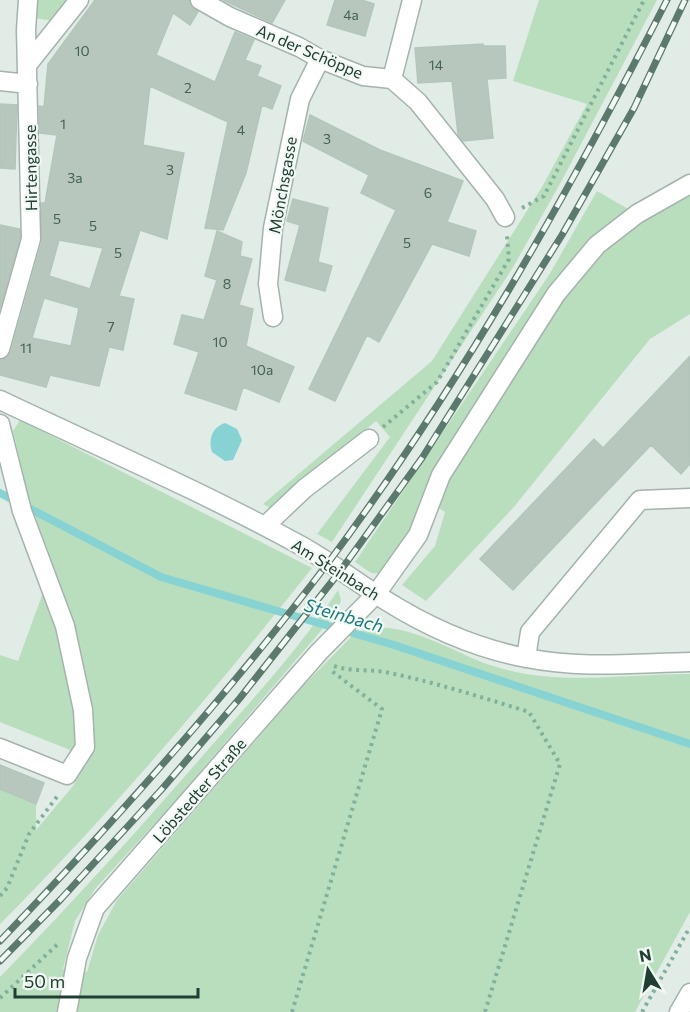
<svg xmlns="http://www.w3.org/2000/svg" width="690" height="1012" font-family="Commissioner,sans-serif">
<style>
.green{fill:#b9debe}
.water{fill:#87d2d3}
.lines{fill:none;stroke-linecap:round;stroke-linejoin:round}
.stream{stroke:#87d2d3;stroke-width:8}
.building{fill:#b7c7be;stroke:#b4c6bc;stroke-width:1.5;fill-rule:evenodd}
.minor-casing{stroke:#a4b4ac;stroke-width:21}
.path{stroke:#81b19b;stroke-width:4;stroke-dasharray:3 4.5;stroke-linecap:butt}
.minor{stroke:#fff;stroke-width:18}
.rail-casing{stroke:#5b796d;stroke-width:7}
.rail{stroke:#f2f9f4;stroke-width:4.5;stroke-dasharray:14;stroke-linecap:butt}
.labels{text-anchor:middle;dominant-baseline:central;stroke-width:4.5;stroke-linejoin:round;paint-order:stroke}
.number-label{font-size:14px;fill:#466055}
.street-label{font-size:16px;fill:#213e32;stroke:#f2f9f4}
.water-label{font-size:18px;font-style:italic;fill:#19797c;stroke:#f2f9f4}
</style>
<rect width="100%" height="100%" fill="#e1ece6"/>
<path class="green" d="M36 0H69L54 21 34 18Z
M539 0H657L561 182 512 269 332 542 317 534 390 437 376 421 270 508 263 504 432 361 542 187 587 104 513 81Z
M690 184V314L650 339 513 508 426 601 402 585 435 546 445 512 425 499 417 521 383 574 371 573 355 562 549 275 597 191 637 214Z
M20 420 312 568C214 692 111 813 0 924V789L36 804V830L73 786 94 750 92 712 77 715 75 752 0 722V655L18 661 53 565 29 499 13 431Z
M338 590 341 600 337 612 177 799 95 889 75 921 63 969 87 972 98 935 117 900 304 685 352 636C391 610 451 652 490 665 555 687 622 674 690 674V912L635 1012H0V977C73 902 143 825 212 745 256 696 302 645 338 590Z"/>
<path class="water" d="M225 423 237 429 242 440 233 460 225 461 212 452C208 440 212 427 225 423Z"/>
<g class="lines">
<path class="stream" d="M0 493 161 577 394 645 690 744"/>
</g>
<path class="building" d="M95 0H189L191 6 198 12 190 25 173 13 156 55 215 82 235 32 254 40 245 60 261 66 257 76 281 86 272 109 262 105 246 173 223 230 205 228 228 122 150 86 143 145 184 153 167 239 140 230 119 296 134 299 123 350 109 347 99 386 50 375 46 387 0 375V360L7 357 11 352 42 242 41 203H45L57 135 40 133 39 106 44 107 48 64ZM59 240 103 248 90 289 49 276ZM44 298 79 308 71 346 32 338Z
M223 0H285L272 23Z
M335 0H362L374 4 365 36 327 25Z
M483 44V46H505L506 78 487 79 493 138 463 141 458 134 452 81 418 83 415 48Z
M0 104 17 105 15 169 0 168Z
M310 115 380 150 463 181 447 222 476 231 469 256 432 244 379 342 367 335 335 401 309 389 396 210 361 193 369 175 303 141Z
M293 199 328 208 318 262 332 266 325 291 285 280 300 225 287 221Z
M0 225 20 229V238L0 308Z
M217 231 242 242 240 256 252 259 239 305 253 309 246 346 294 367 279 402 243 387 236 410 185 393 199 352 174 344 182 315 204 320 217 280 205 276Z
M690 356V464L681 474 651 445 513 590 480 559 594 439 603 448Z
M0 765 44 783 36 804 0 789Z"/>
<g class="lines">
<defs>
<path id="minor" d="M200 0 230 17 299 47 320 59 363 76 392 79 418 102 495 199 505 217
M28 64 79 0
M392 79 412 0
M0 81 28 84
M273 317 268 284 273 228 300 99 320 59
M0 349 31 239 26 30 28 0
M0 400C99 447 201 491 298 544 328 560 356 582 385 600 428 627 478 649 527 658 580 669 636 663 690 662
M0 424 22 511 65 626 83 710 85 747 67 775 0 748
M265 526 304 489 369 439
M526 658 530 632 640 500 690 498
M67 1012 77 958 95 908 319 652 376 594 418 535 441 475 556 294 597 245 637 214 690 184
M679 1012 690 993"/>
</defs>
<use href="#minor" class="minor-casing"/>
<path class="path" d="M522 208 544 196 644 0
M383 427 437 382 509 259 507 236
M334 666C351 672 368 669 385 672 434 682 481 697 529 712L560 764 485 1012
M0 896 7 888 29 834 59 794
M0 998 60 942
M292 1012 382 709 329 669
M642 1012 690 927"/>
<use href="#minor" class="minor"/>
<defs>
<path id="rail" d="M0 941C115 821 227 696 328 563 459 387 568 195 667 0
M0 961 61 899 162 789 240 698 341 570 422 458 562 235 634 108 685 0"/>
</defs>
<use href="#rail" class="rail-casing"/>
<use href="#rail" class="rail"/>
</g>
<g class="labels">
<g class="number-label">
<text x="351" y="14">4a</text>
<text x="82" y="50">10</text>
<text x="436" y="64">14</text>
<text x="188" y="87">2</text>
<text x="63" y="123">1</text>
<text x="241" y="129">4</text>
<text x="327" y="138">3</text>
<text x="170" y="169">3</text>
<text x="75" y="177">3a</text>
<text x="428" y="192">6</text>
<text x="57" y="218">5</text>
<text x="93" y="225">5</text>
<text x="407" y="242">5</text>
<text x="118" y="252">5</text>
<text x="227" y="283">8</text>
<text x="111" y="326">7</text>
<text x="220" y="341">10</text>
<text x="26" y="347">11</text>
<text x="262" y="369">10a</text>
</g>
<g class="street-label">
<text transform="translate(310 51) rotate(23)">An der Schöppe</text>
<text transform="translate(30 168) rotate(-91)">Hirtengasse</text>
<text transform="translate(282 185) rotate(-80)">Mönchsgasse</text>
<text transform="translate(336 569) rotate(32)">Am Steinbach</text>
<text transform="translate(199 790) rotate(-49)">Löbstedter Straße</text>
</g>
<g class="water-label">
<text transform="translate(344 615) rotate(16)">Steinbach</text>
</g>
</g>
<g transform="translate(648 970) rotate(349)" stroke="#f2f9f4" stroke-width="4.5" paint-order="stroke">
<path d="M0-4.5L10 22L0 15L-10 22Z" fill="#213e32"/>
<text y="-9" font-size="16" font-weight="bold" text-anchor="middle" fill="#213e32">N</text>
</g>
<path d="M15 988v9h183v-9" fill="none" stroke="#213e32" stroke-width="3"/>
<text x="24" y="988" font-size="18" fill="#213e32" stroke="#f2f9f4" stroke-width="4.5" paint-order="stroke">50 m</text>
</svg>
